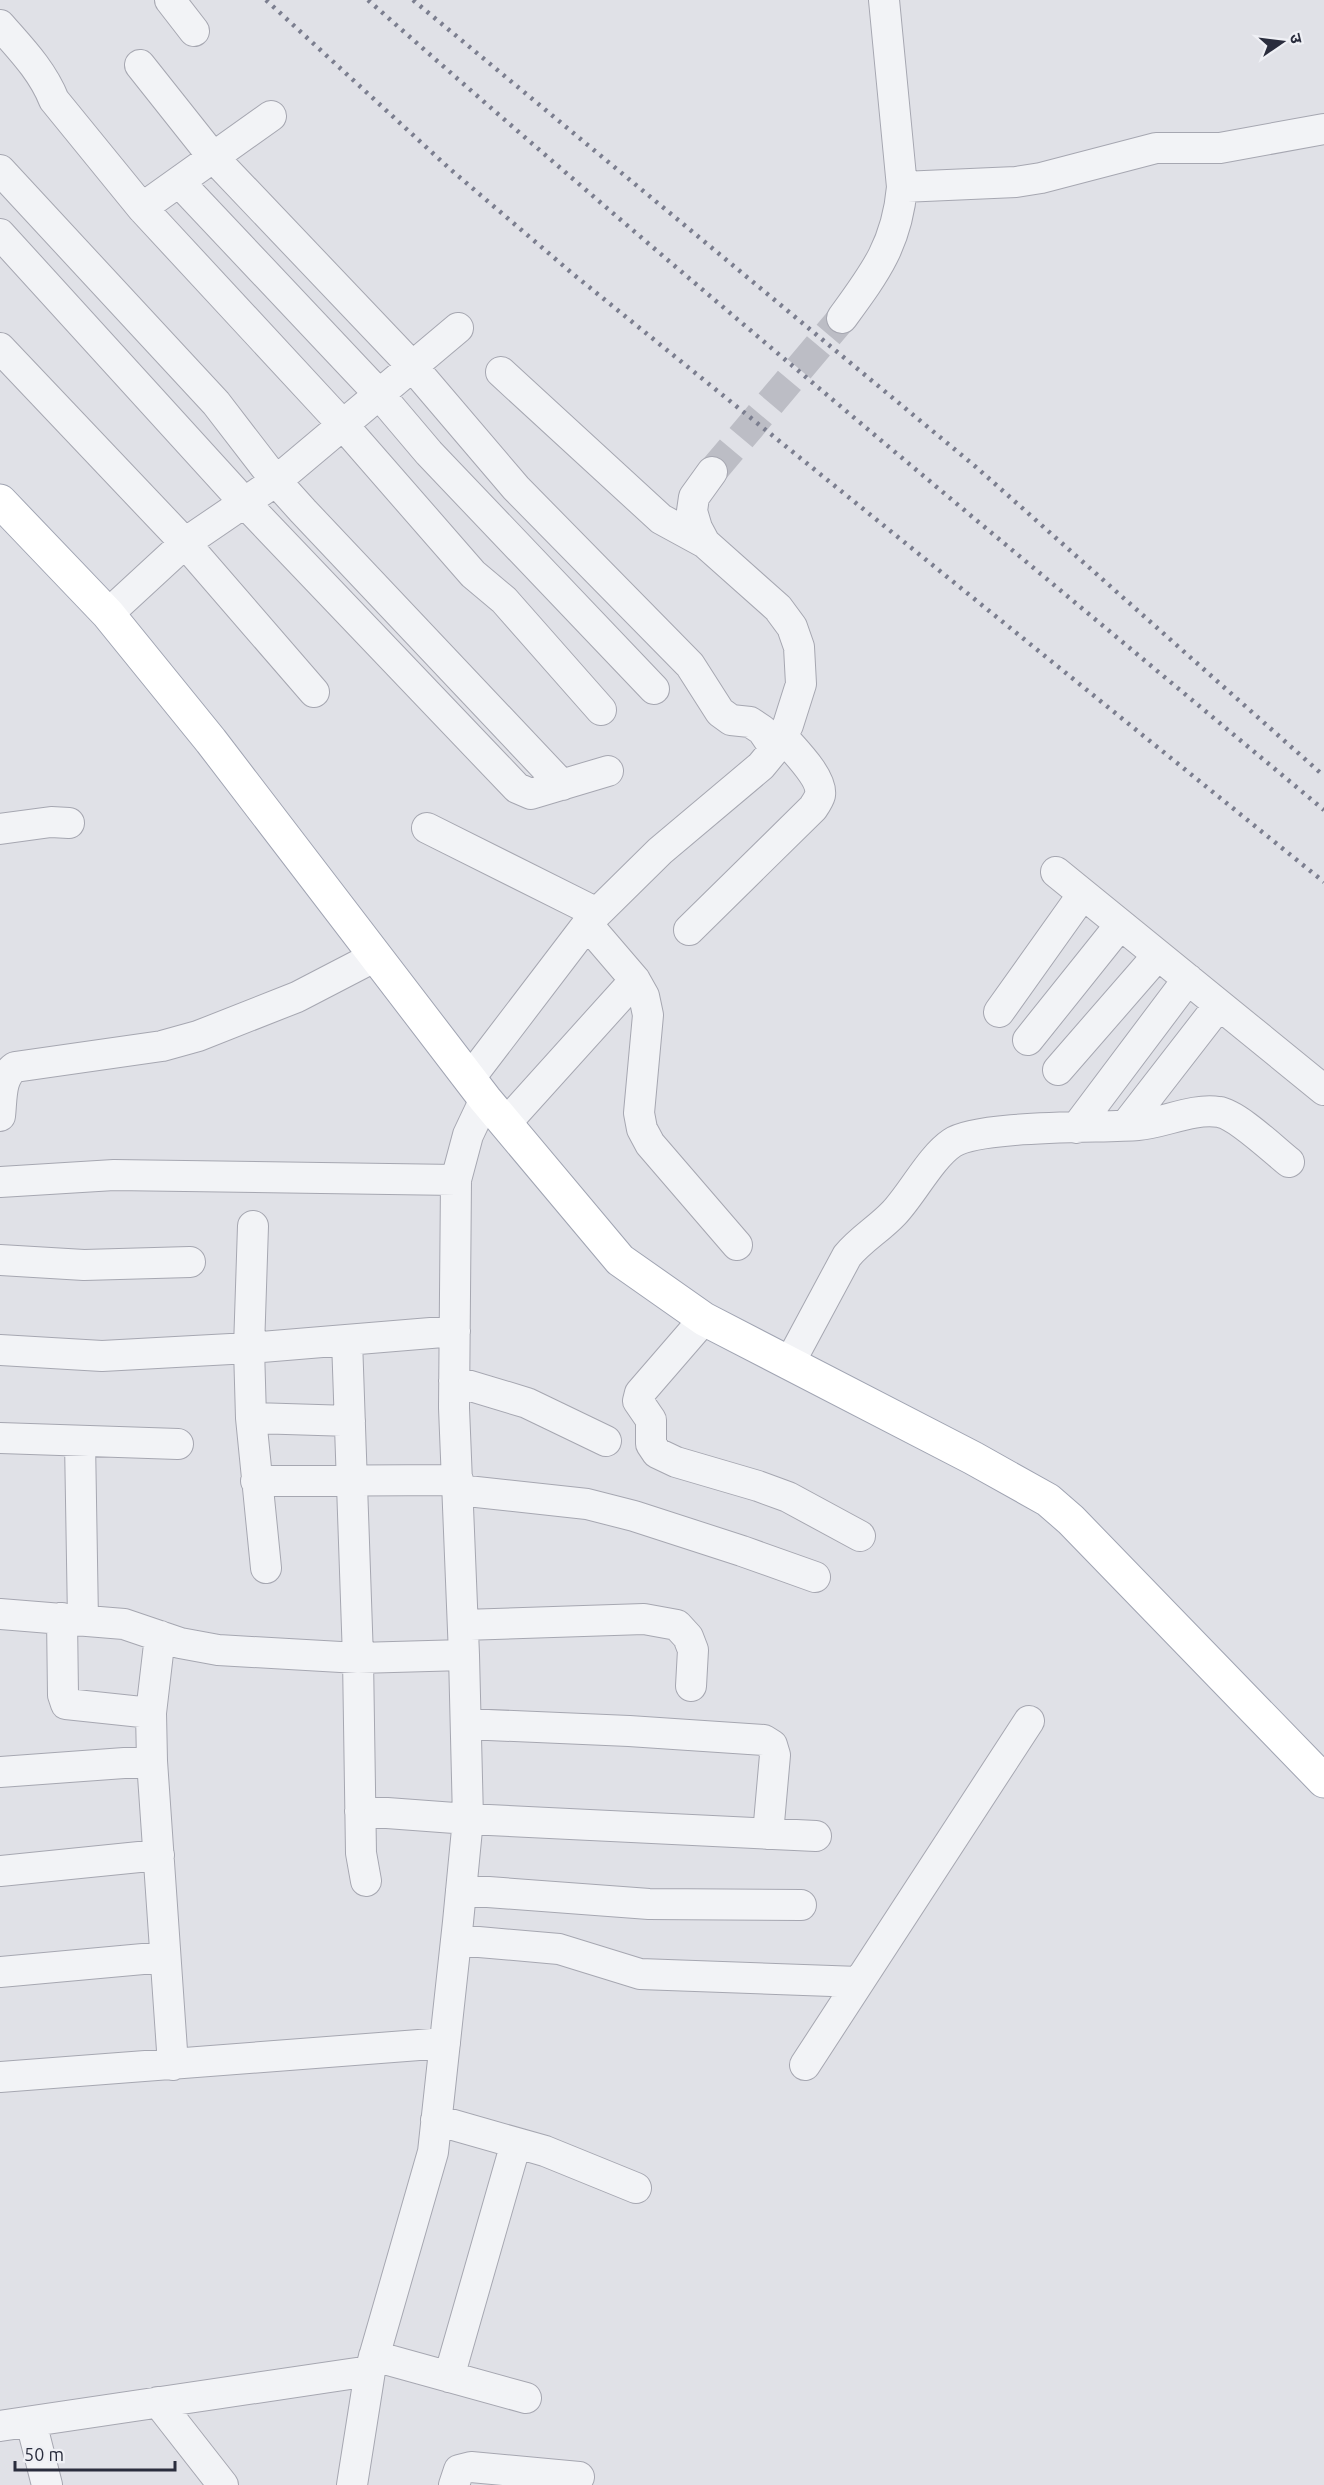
<svg xmlns="http://www.w3.org/2000/svg" width="1324" height="2485" font-family="Ubuntu,'Noto Sans Devanagari',sans-serif">
<style>
.lines{fill:none;stroke-linecap:round;stroke-linejoin:round}
.minor-tunnel{stroke:#bcbdc5;stroke-width:30;stroke-dasharray:30 15;stroke-linecap:butt}
.minor-casing{stroke:#a6a7b1;stroke-width:32}
.major-casing{stroke:#a0a4b2;stroke-width:35}
.minor{stroke:#f2f3f6;stroke-width:30}
.major{stroke:#fff;stroke-width:33}
.rail{stroke:#7b7e8f;stroke-width:4.5;stroke-dasharray:3 6;stroke-linecap:butt}
</style>
<rect width="100%" height="100%" fill="#e0e1e7"/>
<g class="lines">
<path class="minor-tunnel" d="M712 472 842 318"/>
<defs>
<path id="minor" d="M170 0 194 31
M0 25C20 48 42 70 54 100L142 208 343 425 473 574 504 600 601 710
M140 65 213 157 412 366 516 488 690 665 720 712 731 720 750 722 762 730 775 749
M0 170 216 403 276 481 303 511 562 785
M179 182 379 394 429 453 654 689
M902 187 1016 182 1041 178 1156 148H1220L1324 129
M142 208 271 116
M0 234 244 502 517 788 531 794 608 771
M842 318C875 273 897 244 902 187L884 0
M0 348 185 543 314 692
M501 372 661 519 705 543
M108 614 185 543 276 481 458 328
M427 828 597 913
M0 829 51 822 69 823
M1056 872 1324 1090
M587 924 635 980 644 996 648 1015 639 1113 642 1129 650 1144 737 1245
M689 930 813 808C815 805 819 799 820 795 823 778 793 749 782 736
M999 1012 1083 894
M1028 1040 1120 925
M1058 1070 1158 955
M470 1078 592 918 660 851 761 766 775 749 788 725 801 684 799 647 792 627 778 608 705 543 697 528 692 511 694 497 712 472
M0 1116C2 1099 0 1077 15 1067L162 1046 198 1036 297 997 376 956
M506 1123 635 980
M1126 1125 1219 1005
M1076 1128 1188 979
M0 1182 114 1175 456 1180
M253 1226 249 1348 251 1418 266 1568
M0 1260 84 1265 190 1262
M704 1319 640 1393 638 1401 651 1420V1444L657 1453 676 1462 758 1486 788 1497 860 1536
M347 1340 358 1658 361 1853 366 1881
M0 1350 102 1356 249 1348 455 1331
M789 1364 847 1256C861 1239 879 1229 894 1213 912 1194 931 1157 952 1143 978 1125 1100 1128 1138 1125 1164 1123 1192 1108 1219 1112 1236 1114 1274 1150 1289 1162
M454 1381 527 1403 606 1441
M251 1418 350 1421
M0 1438 178 1444
M80 1441 83 1620
M256 1481 458 1480
M458 1490 587 1504 634 1516 742 1551 815 1577
M0 1614 124 1624 180 1643 218 1650 358 1658 464 1655
M62 1618 63 1695 66 1704 151 1713
M463 1625 644 1619 677 1625 688 1637 693 1650 691 1686
M160 1636 151 1713 152 1761 173 2065
M466 1724 629 1731 764 1740 772 1745 775 1755 768 1834
M0 1772 152 1761
M360 1811 468 1819 816 1836
M0 1871 159 1855
M461 1890 649 1904 801 1905
M456 1940 559 1949 640 1974 859 1982
M0 1972 165 1957
M805 2065 1029 1721
M0 2077 445 2043
M436 2120 545 2151 636 2188
M374 2356 526 2398
M449 2377 516 2143
M158 2402 223 2485
M31 2422 47 2485
M0 2426 370 2371
M352 2485 370 2371 433 2152 458 1922 468 1819 464 1655 454 1408 456 1180 468 1135 485 1099
M454 2485 459 2470 471 2467 579 2477"/>
<path id="major" d="M0 501 108 614 211 741 485 1099 620 1260 704 1319 973 1458 1048 1500 1071 1520 1324 1781"/>
</defs>
<use href="#minor" class="minor-casing"/>
<use href="#major" class="major-casing"/>
<use href="#minor" class="minor"/>
<use href="#major" class="major"/>
<path class="rail" d="M266 0 450 169 573 274 1324 882
M368 0C681 277 1003 542 1324 810
M413 0 976 467 1324 776"/>
</g>
<g transform="translate(1282 42) rotate(76)" stroke="#eff0f5" stroke-width="4.5" paint-order="stroke">
<path d="M0-4.5L10 22L0 15L-10 22Z" fill="#2a2d3d"/>
<text y="-9" font-size="16" font-weight="bold" text-anchor="middle" fill="#2a2d3d">उ</text>
</g>
<path d="M15 2461v9h160v-9" fill="none" stroke="#2a2d3d" stroke-width="3"/>
<text x="24" y="2461" font-size="18" fill="#2a2d3d" stroke="#eff0f5" stroke-width="4.5" paint-order="stroke">50 m</text>
</svg>
